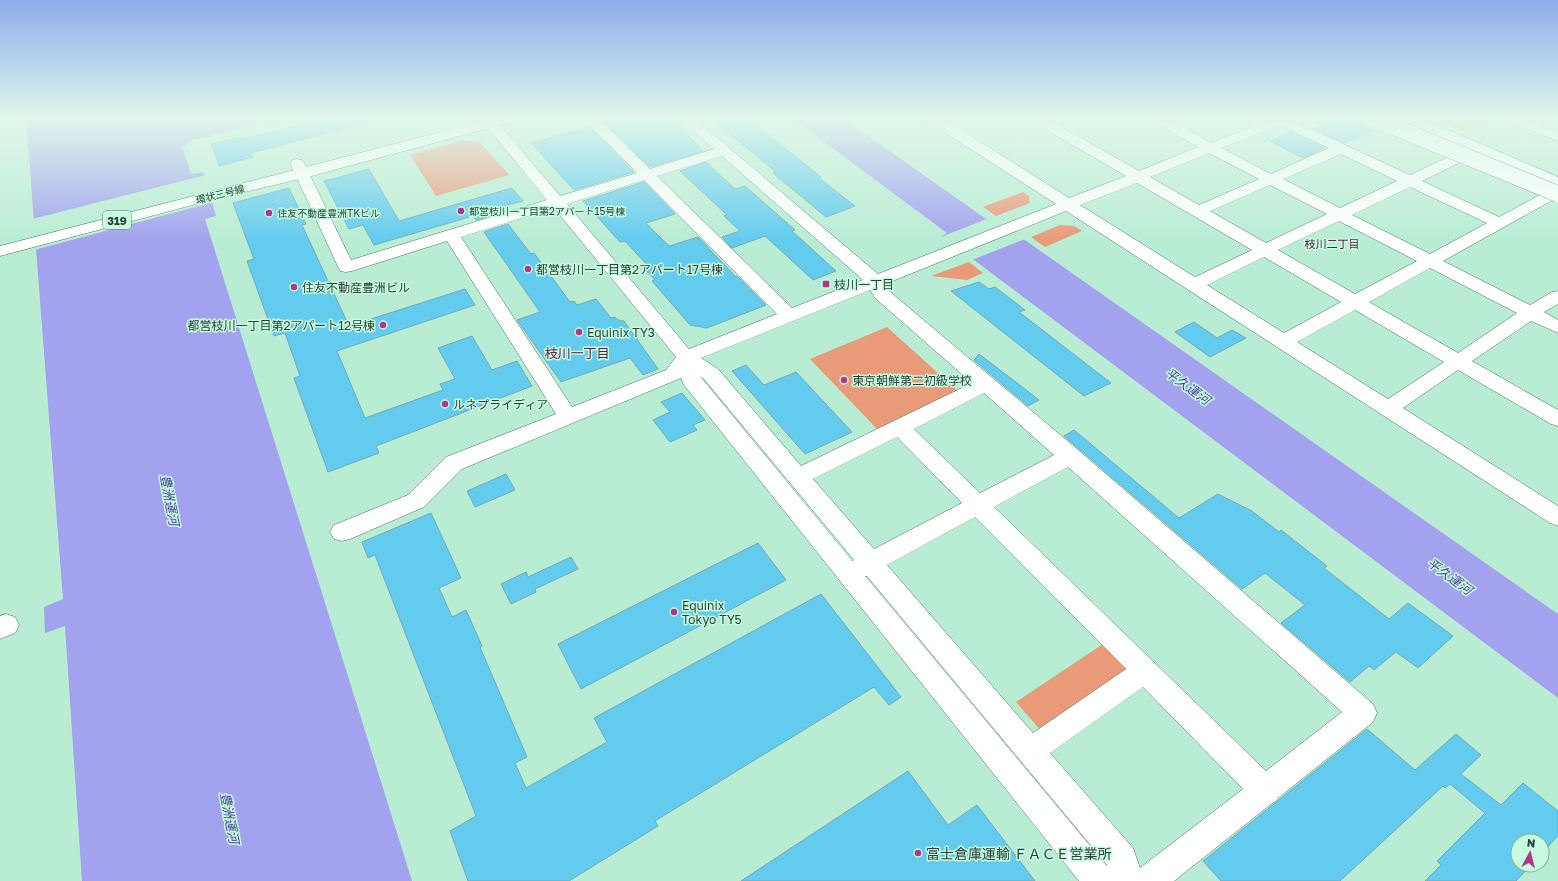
<svg xmlns="http://www.w3.org/2000/svg" width="1558" height="881" font-family="'Golos Text','Noto Sans JP',sans-serif">
<style>
.green{fill:#e99a79}
.water{fill:#a2a2ee}
.pier{fill:#b9edd3}
.building{fill:#63cbee;stroke:#72a9bd}
.lines{fill:none;stroke-linecap:round;stroke-linejoin:round}
.minor-casing{stroke:#41725b;stroke-width:1}
.major-casing{stroke:#41725b;stroke-width:1}
.highway-casing{stroke:#41725b;stroke-width:1}
.minor{fill:#fff;fill-rule:evenodd}
.major{fill:#fff;fill-rule:evenodd}
.highway{fill:#fff;fill-rule:evenodd}
.highway-bridge-casing{stroke:#41725b;stroke-width:17;stroke-linecap:butt}
.highway-bridge{stroke:#fff;stroke-width:16}
.poi-dot{fill:#b03689;stroke:#c6fbe0;stroke-width:1.5}
.labels{text-anchor:middle;dominant-baseline:central;stroke-width:3;stroke-linejoin:round;paint-order:stroke}
.far-street-label{font-size:10px;fill:#2c4137;stroke:#c6fbe0}
.far-poi-label{font-size:10px;fill:#2c4137;stroke:#c6fbe0;text-anchor:start}
.shield{fill:#c6fbe0;stroke:#5a796a;stroke-width:1}
.shield-label{font-size:11px;font-weight:bold;fill:#2c4137}
.far-neighbourhood-label{font-size:11px;fill:#5e2249;stroke:#c6fbe0}
.poi-label{font-size:12px;fill:#2c4137;stroke:#c6fbe0;text-anchor:start}
.neighbourhood-label{font-size:13px;fill:#5e2249;stroke:#c6fbe0}
.water-label{font-size:13px;font-style:italic;fill:#4a439a;stroke:#c6fbe0}
.near-poi-label{font-size:14px;fill:#2c4137;stroke:#c6fbe0;text-anchor:start}
</style>
<rect width="100%" height="100%" fill="#b9edd3"/>
<path class="green" d="M1430 118H1489L1461 131Z
M464 140 480 142 509 175 436 196 410 155Z
M1023 192 1029 196 1030 203 996 216 983 207Z
M1060 225 1074 226 1082 231 1045 247 1031 237Z
M969 262 983 273 967 280 931 276Z
M887 327 959 392 878 430 810 359Z
M1106 642 1135 671 1043 733 1016 702Z"/>
<path class="water" d="M26 118H284L193 140 182 147 191 174 203 172 216 216 205 219 412 881H82L65 626 45 633 44 607 63 599Z
M792 118H843L986 219 992 217 1558 614V698L942 236 947 233Z"/>
<path class="pier" d="M206 175 214 202 34 250 32 219Z
M994 216 1025 239 972 260 941 237Z"/>
<path class="building" d="M327 118H365V123L251 153 253 157 219 166 212 144 244 136 245 139Z
M603 118H670L685 131H684L703 151 650 167 605 123 607 122Z
M710 118H747L821 177 819 178 855 206 826 217 773 173 776 172Z
M1338 118H1346L1373 130 1344 143 1314 129Z
M590 127 634 172 574 190 531 143Z
M1292 132 1325 148 1303 158 1270 141Z
M706 162 735 189 745 186 795 230 792 231 836 271 813 280 765 236 732 248 722 237 740 231 724 216 727 215 680 171Z
M369 169 399 221 512 188 523 201 497 208 500 213 476 220 473 216 374 245 363 225 349 229 324 181Z
M644 182 675 214 646 223 669 246 698 237 736 277 737 276 766 305 707 328 690 325 652 281 655 280 644 268 648 266 625 241 620 242 583 201Z
M289 188 306 224 302 225 349 326 465 289 475 305 337 351 365 418 443 390 440 384 455 379 438 348 472 336 492 370 517 361 532 386 376 446 379 453 328 472 294 378 300 376 285 333 274 336 247 261 254 259 233 203Z
M508 224 531 254 534 253 570 302 574 301 577 305 596 299 611 318 615 317 618 320 624 321 658 369 643 375 630 358 561 382 517 320 540 312 484 232Z
M979 282 989 289 995 287 1025 310 1019 312 1111 383 1084 396 951 291Z
M1194 322 1217 338 1232 330 1246 338 1210 357 1175 332Z
M979 354 1025 389 1039 400 1028 406 974 360Z
M746 365 764 385 796 372 852 432 805 454 732 371Z
M682 393 705 420 693 425 697 430 670 442 653 420 670 412 661 402Z
M1074 430 1179 518 1218 494 1252 511 1279 532 1281 530 1327 566 1324 568 1389 619 1408 603 1453 636 1418 668 1396 652 1374 670 1369 666 1350 682 1281 623 1305 605 1265 573 1242 589 1064 436Z
M506 474 515 490 475 507 467 491Z
M431 513 461 578 439 588 452 617 466 610 482 646 480 647 527 757 515 763 526 788 607 742 594 718 821 594 901 697 889 705 874 687 655 821 658 826 569 881H468L450 831 476 816 375 555 368 558 362 542Z
M758 543 786 580 581 689 558 644Z
M571 557 578 569 535 589 536 592 511 604 501 584 526 572 528 577Z
M1367 729 1415 770 1456 734 1481 755 1461 774 1501 805 1523 783 1558 811V836L1542 853V841H1518V865H1531L1516 881H1425L1441 865 1437 861 1485 813 1450 784 1445 788 1443 786 1340 881H1221L1203 861Z
M908 771 948 825 977 805 1035 881H741Z"/>
<g class="lines">
<defs>
<path id="minor" d="M480 118H494L560 196 637 173 583 118H598L650 169 714 149 679 118H694L878 274 1056 204 927 121 925 118H942L1069 198 1126 176 1031 121 1029 118H1046L1139 171 1198 147 1152 121 1150 118H1167L1211 143 1273 118H1292L1291 120 1410 175 1461 151 1466 150 1471 151 1473 154 1471 157 1422 181 1499 217 1553 188 1558 186V197L1443 261 1530 305 1552 292 1558 291V304L1544 312 1558 320V333L1531 321 1472 361 1558 410V426L1551 424 1458 370 1403 408 1558 506V526L1550 523 1066 211 885 284 889 291 1078 450 1373 704 1377 713 1373 722 1278 798 1276 801 1271 804 1174 881H1079L684 385 681 378 462 469 424 507 350 539 342 541 334 539 330 532 334 525 408 495 446 457 556 414 447 241 352 271 346 272 340 271 290 163 292 160 297 159 302 160 304 163 351 260 547 200ZM1280 125 1329 148 1271 174 1222 148ZM1209 153 1259 179 1199 205 1150 177ZM1341 154 1397 181 1340 208 1283 179ZM722 156 863 280 792 308 657 176ZM644 180 777 314 689 349 567 204ZM1137 183 1252 250 1195 277 1080 205ZM1270 185 1327 214 1266 243 1210 211ZM1410 187 1487 223 1430 254 1352 215ZM554 208 676 357 666 370 572 407 461 237ZM1339 221 1417 261 1355 294 1278 250ZM1264 257 1341 302 1284 333 1207 285ZM1430 268 1517 313 1458 353 1369 302ZM870 290 875 298 972 383 801 466 718 369 701 358ZM1355 310 1444 362 1388 399 1297 342ZM700 376 704 379 854 560 852 561ZM984 393 1054 455 980 493 914 429ZM897 437 962 503 874 549 813 479ZM1068 467 1342 712 1266 771 994 507ZM975 517 1126 669 1033 733 887 565ZM865 576H867L1108 866 1106 865ZM1143 687 1243 789 1140 868 1133 848 1050 753Z
M1504 118H1523L1558 132V141L1506 121Z
M6 614 15 617 19 625 15 633 0 639V616Z"/>
<path id="major" d="M493 118H517L515 121 308 177 219 198 0 256V246C164 203 329 162 493 118Z"/>
<path id="highway" d="M1401 118H1420L1558 177V188L1403 121Z"/>
</defs>
<use href="#minor" class="minor-casing"/>
<use href="#major" class="major-casing"/>
<use href="#highway" class="highway-casing"/>
<use href="#minor" class="minor"/>
<use href="#major" class="major"/>
<use href="#highway" class="highway"/>
<defs>
<path id="highway-bridge" d="M1372 118 1558 194"/>
</defs>
<use href="#highway-bridge" class="highway-bridge-casing"/>
<use href="#highway-bridge" class="highway-bridge"/>
</g>
<linearGradient id="sky" x2="0" y2="1"><stop stop-color="#8cadea"/><stop offset="0.49" stop-color="#e0f7eb"/><stop offset="1" stop-color="#e0f7eb" stop-opacity="0"/></linearGradient>
<rect width="1558" height="241" fill="url(#sky)"/>
<g class="poi-dot">
<circle cx="461" cy="211" r="4"/>
<circle cx="269" cy="213" r="4"/>
<circle cx="528" cy="269" r="4"/>
<rect x="822" y="280" width="8" height="8" rx="2"/>
<circle cx="294" cy="287" r="4"/>
<circle cx="383" cy="325" r="4"/>
<circle cx="579" cy="332" r="4"/>
<circle cx="844" cy="380" r="4"/>
<circle cx="445" cy="404" r="4"/>
<circle cx="674" cy="612" r="4"/>
<circle cx="918" cy="853" r="4"/>
</g>
<g class="labels">
<g class="far-street-label">
<text transform="translate(220 194) rotate(-14)">環状三号線</text>
</g>
<g class="far-poi-label">
<text x="469" y="211">都営枝川一丁目第2アパート15号棟</text>
<text x="277" y="213">住友不動産豊洲TKビル</text>
</g>
<rect class="shield" x="103" y="211" width="28" height="18" rx="3"/>
<g class="shield-label">
<text x="117" y="220">319</text>
</g>
<g class="far-neighbourhood-label">
<text x="1332" y="243">枝川二丁目</text>
</g>
<g class="poi-label">
<text x="536" y="269">都営枝川一丁目第2アパート17号棟</text>
<text x="834" y="284">枝川一丁目</text>
<text x="302" y="287">住友不動産豊洲ビル</text>
<text x="375" y="325" text-anchor="end">都営枝川一丁目第2アパート12号棟</text>
<text x="587" y="332">Equinix TY3</text>
<text x="852" y="380">東京朝鮮第二初級学校</text>
<text x="453" y="404">ルネプライディア</text>
<text x="682" y="605">Equinix<tspan x="682" dy="14">Tokyo TY5</tspan></text>
</g>
<g class="neighbourhood-label">
<text x="577" y="353">枝川一丁目</text>
</g>
<g class="water-label">
<text transform="translate(1188 386) rotate(36)">平久運河</text>
<text transform="translate(170 500) rotate(79)">豊洲運河</text>
<text transform="translate(1450 576) rotate(36)">平久運河</text>
<text transform="translate(230 818) rotate(79)">豊洲運河</text>
</g>
<g class="near-poi-label">
<text x="926" y="853">富士倉庫運輸 ＦＡＣＥ営業所</text>
</g>
</g>
<g transform="translate(1530 853) rotate(7)"><circle r="19" fill="#c6fbe0" stroke="#88b19c"/>
<path d="M0-3L7 15L0 10L-7 15Z" fill="#b03689"/>
<text y="-6" font-size="11" font-weight="bold" text-anchor="middle" fill="#2c4137">N</text>
</g>
</svg>
